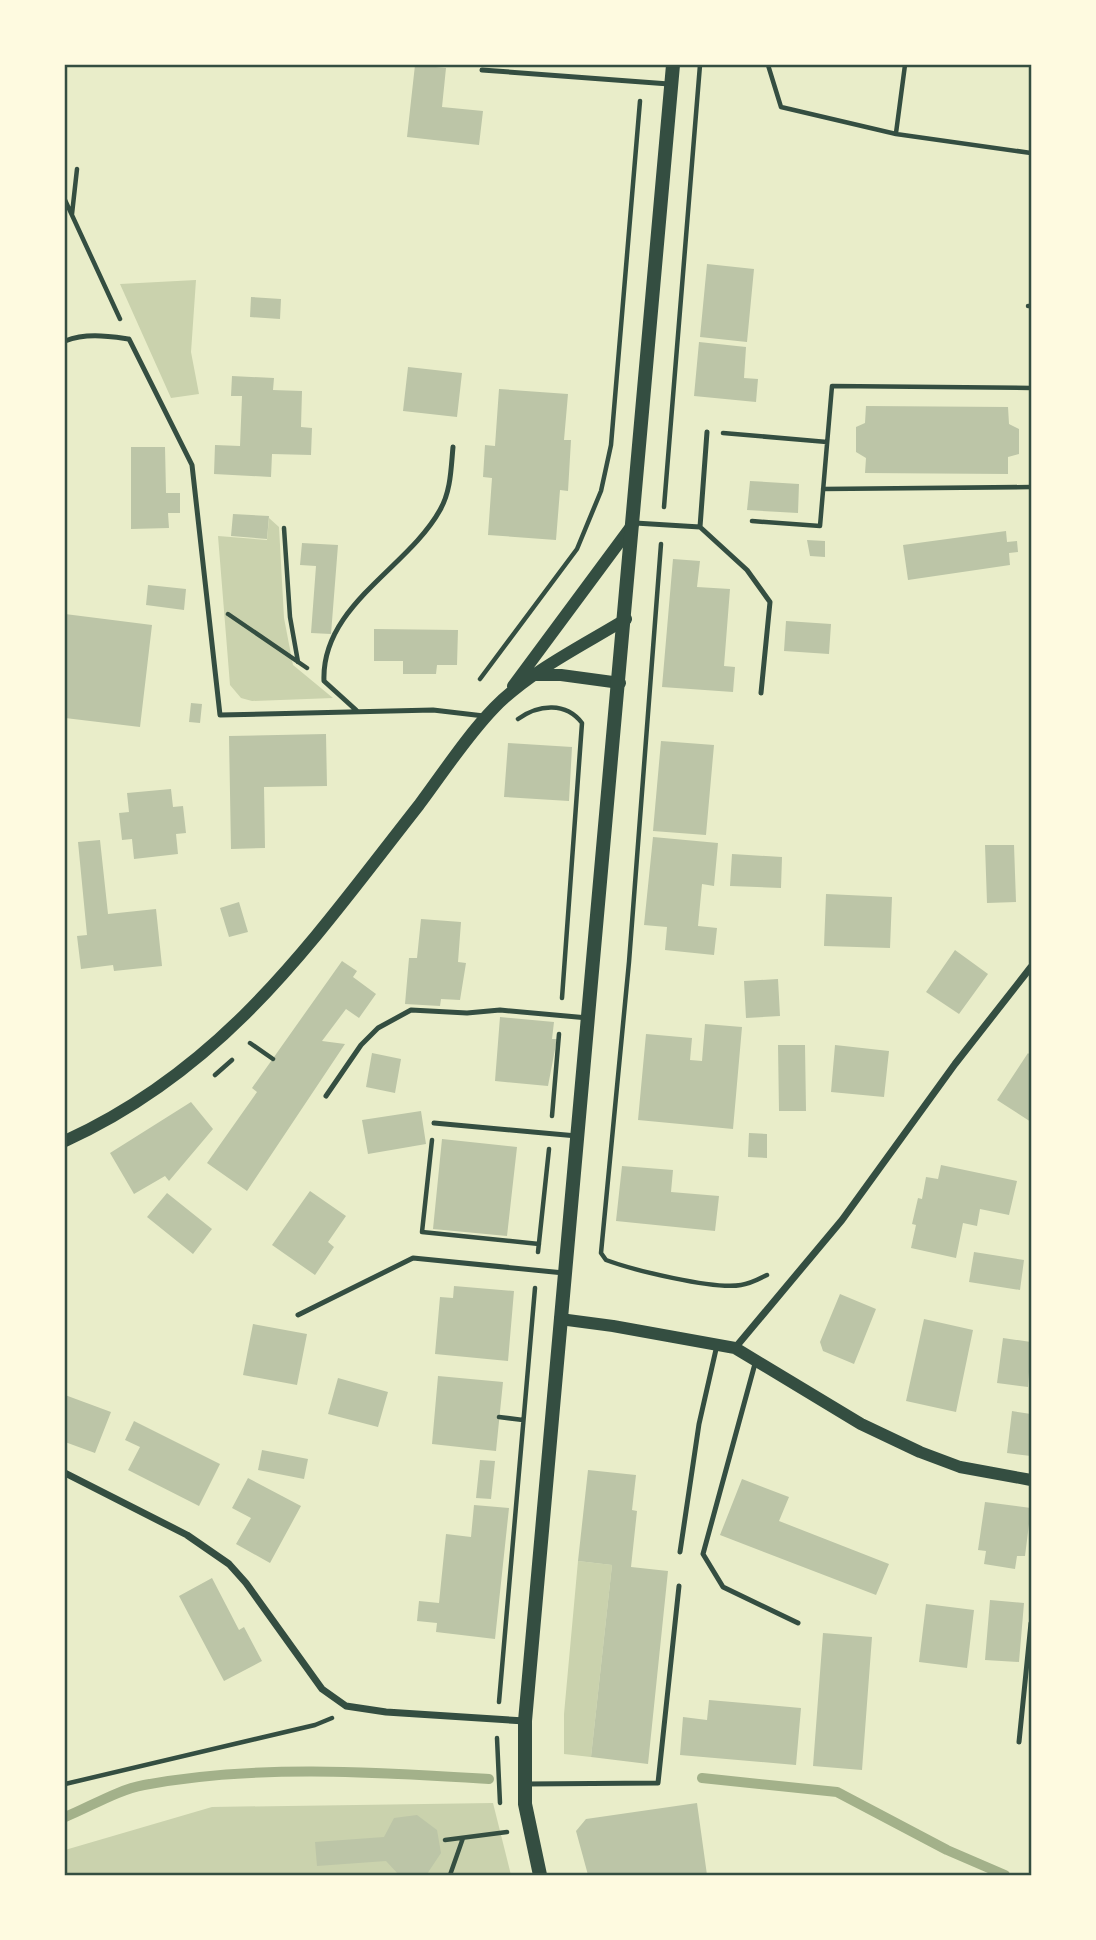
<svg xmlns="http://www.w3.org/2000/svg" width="1096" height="1940" font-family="Mulish,sans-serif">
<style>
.green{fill:#cad2ad}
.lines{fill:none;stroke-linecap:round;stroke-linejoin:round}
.stream{stroke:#a3b18a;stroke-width:10}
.building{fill:#bcc5a7}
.path{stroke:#344e41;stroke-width:4.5}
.service{stroke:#344e41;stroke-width:5}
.minor{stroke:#344e41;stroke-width:7}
.tertiary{stroke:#344e41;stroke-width:12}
.secondary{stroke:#344e41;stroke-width:14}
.neatline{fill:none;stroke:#344e41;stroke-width:2.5}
</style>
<rect width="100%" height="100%" fill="#e9edc9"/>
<path class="green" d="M196 280 191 352 199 394 171 398 120 284Z
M269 518 279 527 284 618 293 665 333 698 252 701 241 698 230 685 218 536 267 540Z
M578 1561 612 1565 591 1757 564 1754V1714Z
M493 1803 511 1875H65V1850L212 1807Z"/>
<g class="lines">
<path class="stream" d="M702 1778 837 1792 947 1850 1005 1875
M65 1817C90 1807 117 1790 144 1785 256 1764 375 1772 489 1779"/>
</g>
<path class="building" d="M415 65 446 68 442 107 483 111 479 145 407 137Z
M707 264 754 269 747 342 700 337Z
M251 297 281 299 280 319 250 317Z
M699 342 746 347 744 378 758 379 756 402 694 396Z
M408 367 462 373 457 417 403 411Z
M232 376 274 378 273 390 302 391 301 427 312 428 311 455 272 454 271 477 214 474 215 445 240 446 242 396H231Z
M499 389 568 394 564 440H571L568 491 560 490 556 540 488 535 492 478 483 477 485 445 495 446Z
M866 406 1008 407 1009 424 1019 429V454L1008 457V474L865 473 866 458 856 452V427L865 423Z
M131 447H165L166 493H180V513H168L169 528 131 529Z
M750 481 799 484 798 513 747 510Z
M233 514 269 516 267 539 231 536Z
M1006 531 1007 542 1017 541 1018 552 1009 553 1010 565 908 580 903 545Z
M807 540 825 541V557L810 556Z
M302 543 338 545 331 634 311 633 316 566 300 565Z
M673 559 700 561 697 587 730 589 724 666 735 667 733 692 662 687Z
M148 585 186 589 184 610 146 605Z
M65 614 152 625 140 727 65 718Z
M786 621 831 624 829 654 784 651Z
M374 629 458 630 457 665H437L436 674H403V661H374Z
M191 703 202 704 200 723 189 722Z
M326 734 327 786 264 787 265 848 231 849 229 736Z
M661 741 714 745 706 835 653 831Z
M508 743 572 747 569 801 504 797Z
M171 789 173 807 183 806 186 833 176 834 178 854 134 859 132 839 122 840 119 813 129 812 127 793Z
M653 837 718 843 714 886 702 884 698 926 717 928 714 955 665 950 667 927 644 925Z
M100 840 108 914 156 909 162 966 114 971 113 965 81 969 77 936 87 935 78 842Z
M985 845H1014L1016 902 987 903Z
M732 854 782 857 781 888 730 886Z
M826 894 892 897 890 948 824 946Z
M239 902 248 932 229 937 220 908Z
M421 919 461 922 458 962 466 963 460 1000 441 999 440 1006 405 1004 409 958H417Z
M955 950 988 974 959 1014 926 992Z
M342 961 357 971 353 977 376 994 359 1018 346 1009 322 1041 345 1044 247 1191 207 1163 257 1092 252 1088Z
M778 979 780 1016 746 1018 744 981Z
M500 1017 554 1022 552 1039H557L548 1086 495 1081Z
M705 1024 742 1027 733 1129 638 1120 646 1034 692 1038 690 1060 702 1061Z
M778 1045H805L806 1111H779Z
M835 1045 889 1051 884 1097 831 1092Z
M372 1053 401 1059 395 1093 366 1087Z
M1028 1053 1031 1056V1122L997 1100Z
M191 1102 213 1129 169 1181 165 1176 134 1194 110 1153Z
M421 1111 426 1144 368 1154 362 1120Z
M749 1133 767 1134V1158L748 1157Z
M442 1139 517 1147 507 1236 433 1229Z
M941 1165 1017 1181 1009 1215 980 1209 977 1226 963 1223 956 1258 911 1248 916 1225 912 1224 918 1198 922 1199 926 1177 938 1179Z
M622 1166 673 1170 671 1192 719 1196 715 1231 616 1221Z
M310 1191 346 1216 328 1242 334 1247 315 1275 272 1245Z
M167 1193 212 1229 193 1254 147 1217Z
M974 1252 1024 1260 1020 1290 969 1282Z
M454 1286 514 1291 508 1361 435 1354 440 1297 453 1298Z
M840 1294 876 1309 854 1364 823 1351 820 1342Z
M924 1319 973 1330 956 1412 906 1401Z
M253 1324 307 1334 297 1385 243 1375Z
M1003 1338 1031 1342 1028 1387 997 1383Z
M438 1376 503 1382 496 1451 432 1444Z
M338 1378 388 1392 378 1427 328 1414Z
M65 1395 111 1412 95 1453 65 1442Z
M1012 1411 1031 1414V1456L1007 1453Z
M134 1421 220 1464 199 1506 128 1470 140 1447 125 1440Z
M262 1450 308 1459 304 1479 258 1470Z
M480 1460 495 1461 491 1499 476 1498Z
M588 1470 636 1475 632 1510 637 1511 631 1567 668 1571 648 1764 591 1757 612 1565 578 1561Z
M248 1478 301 1506 270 1563 236 1544 251 1518 232 1508Z
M742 1479 789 1497 779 1521 889 1564 876 1595 720 1535Z
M985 1502 1031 1508 1025 1556H1017L1015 1569 984 1564 986 1551 978 1550Z
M474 1505 509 1508 495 1639 436 1632 437 1623 417 1621 419 1601 439 1603 446 1534 471 1537Z
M212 1578 239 1630 244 1627 262 1661 224 1681 179 1596Z
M990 1600 1024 1603 1019 1662 985 1660Z
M926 1604 974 1610 967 1668 919 1662Z
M823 1633 872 1637 862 1770 813 1766Z
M709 1700 801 1708 796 1765 680 1755 683 1717 707 1720Z
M697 1803 707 1875H588L576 1831 586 1819Z
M417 1815 437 1830 441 1853 427 1874 399 1875 386 1861 317 1866 315 1842 384 1837 394 1818Z"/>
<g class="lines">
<path class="path" d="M768 65 781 107 896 134 1031 153
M896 133 905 65
M65 200 120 319
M72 214 77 169
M1028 306H1031
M723 433 827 442
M823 489 1031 487
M664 507 700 65
M752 521 820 526 832 386 1031 388
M284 528 290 617 298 662
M661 544 629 962 601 1253 606 1260C633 1270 714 1290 741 1285 750 1284 759 1279 767 1275
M228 614 307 668
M480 679 577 549 601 491 611 445 640 101
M518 719C539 704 566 702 582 723L562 998
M250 1043 273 1059
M215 1075 232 1060
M552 1116 559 1034
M432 1140 422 1232 539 1244
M538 1252 549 1149
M499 1417 523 1420
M499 1702 535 1288
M497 1738 500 1803
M65 1784 315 1725 332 1718
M445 1840 507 1832
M450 1875 463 1838"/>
<path class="service" d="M482 70 669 84
M65 341C86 333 106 336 129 339L192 465 220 715 433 710 484 716
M635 523 700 527 747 570 770 602 761 693
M700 527 707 432
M356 710 324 681C321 606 408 568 440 510 451 491 451 468 453 447
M326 1096 361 1045 378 1028 411 1010 467 1013 500 1010 588 1018
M434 1123 577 1136
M298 1315 413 1258 564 1273
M756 1360 703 1554 723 1587 798 1623
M680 1552 699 1424 717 1345
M1019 1742 1031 1623
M526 1784 658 1783 679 1586"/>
<path class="minor" d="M735 1348 842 1220 955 1064 1031 967
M65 1473 187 1535 229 1564 246 1583 322 1689 346 1706 386 1712 525 1721"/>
<path class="tertiary" d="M534 675H561L620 683
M513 686 633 524
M65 1141C227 1067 312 941 419 805 443 773 466 737 494 708 530 671 582 646 626 619
M560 1319 613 1326 735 1348 861 1424 920 1452 960 1467 1031 1480"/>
<path class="secondary" d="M540 1875 525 1804V1721L673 65"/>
</g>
<rect width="1096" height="1940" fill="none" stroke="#fefae0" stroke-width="133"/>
<rect x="66" y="66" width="964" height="1808" class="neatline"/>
</svg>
